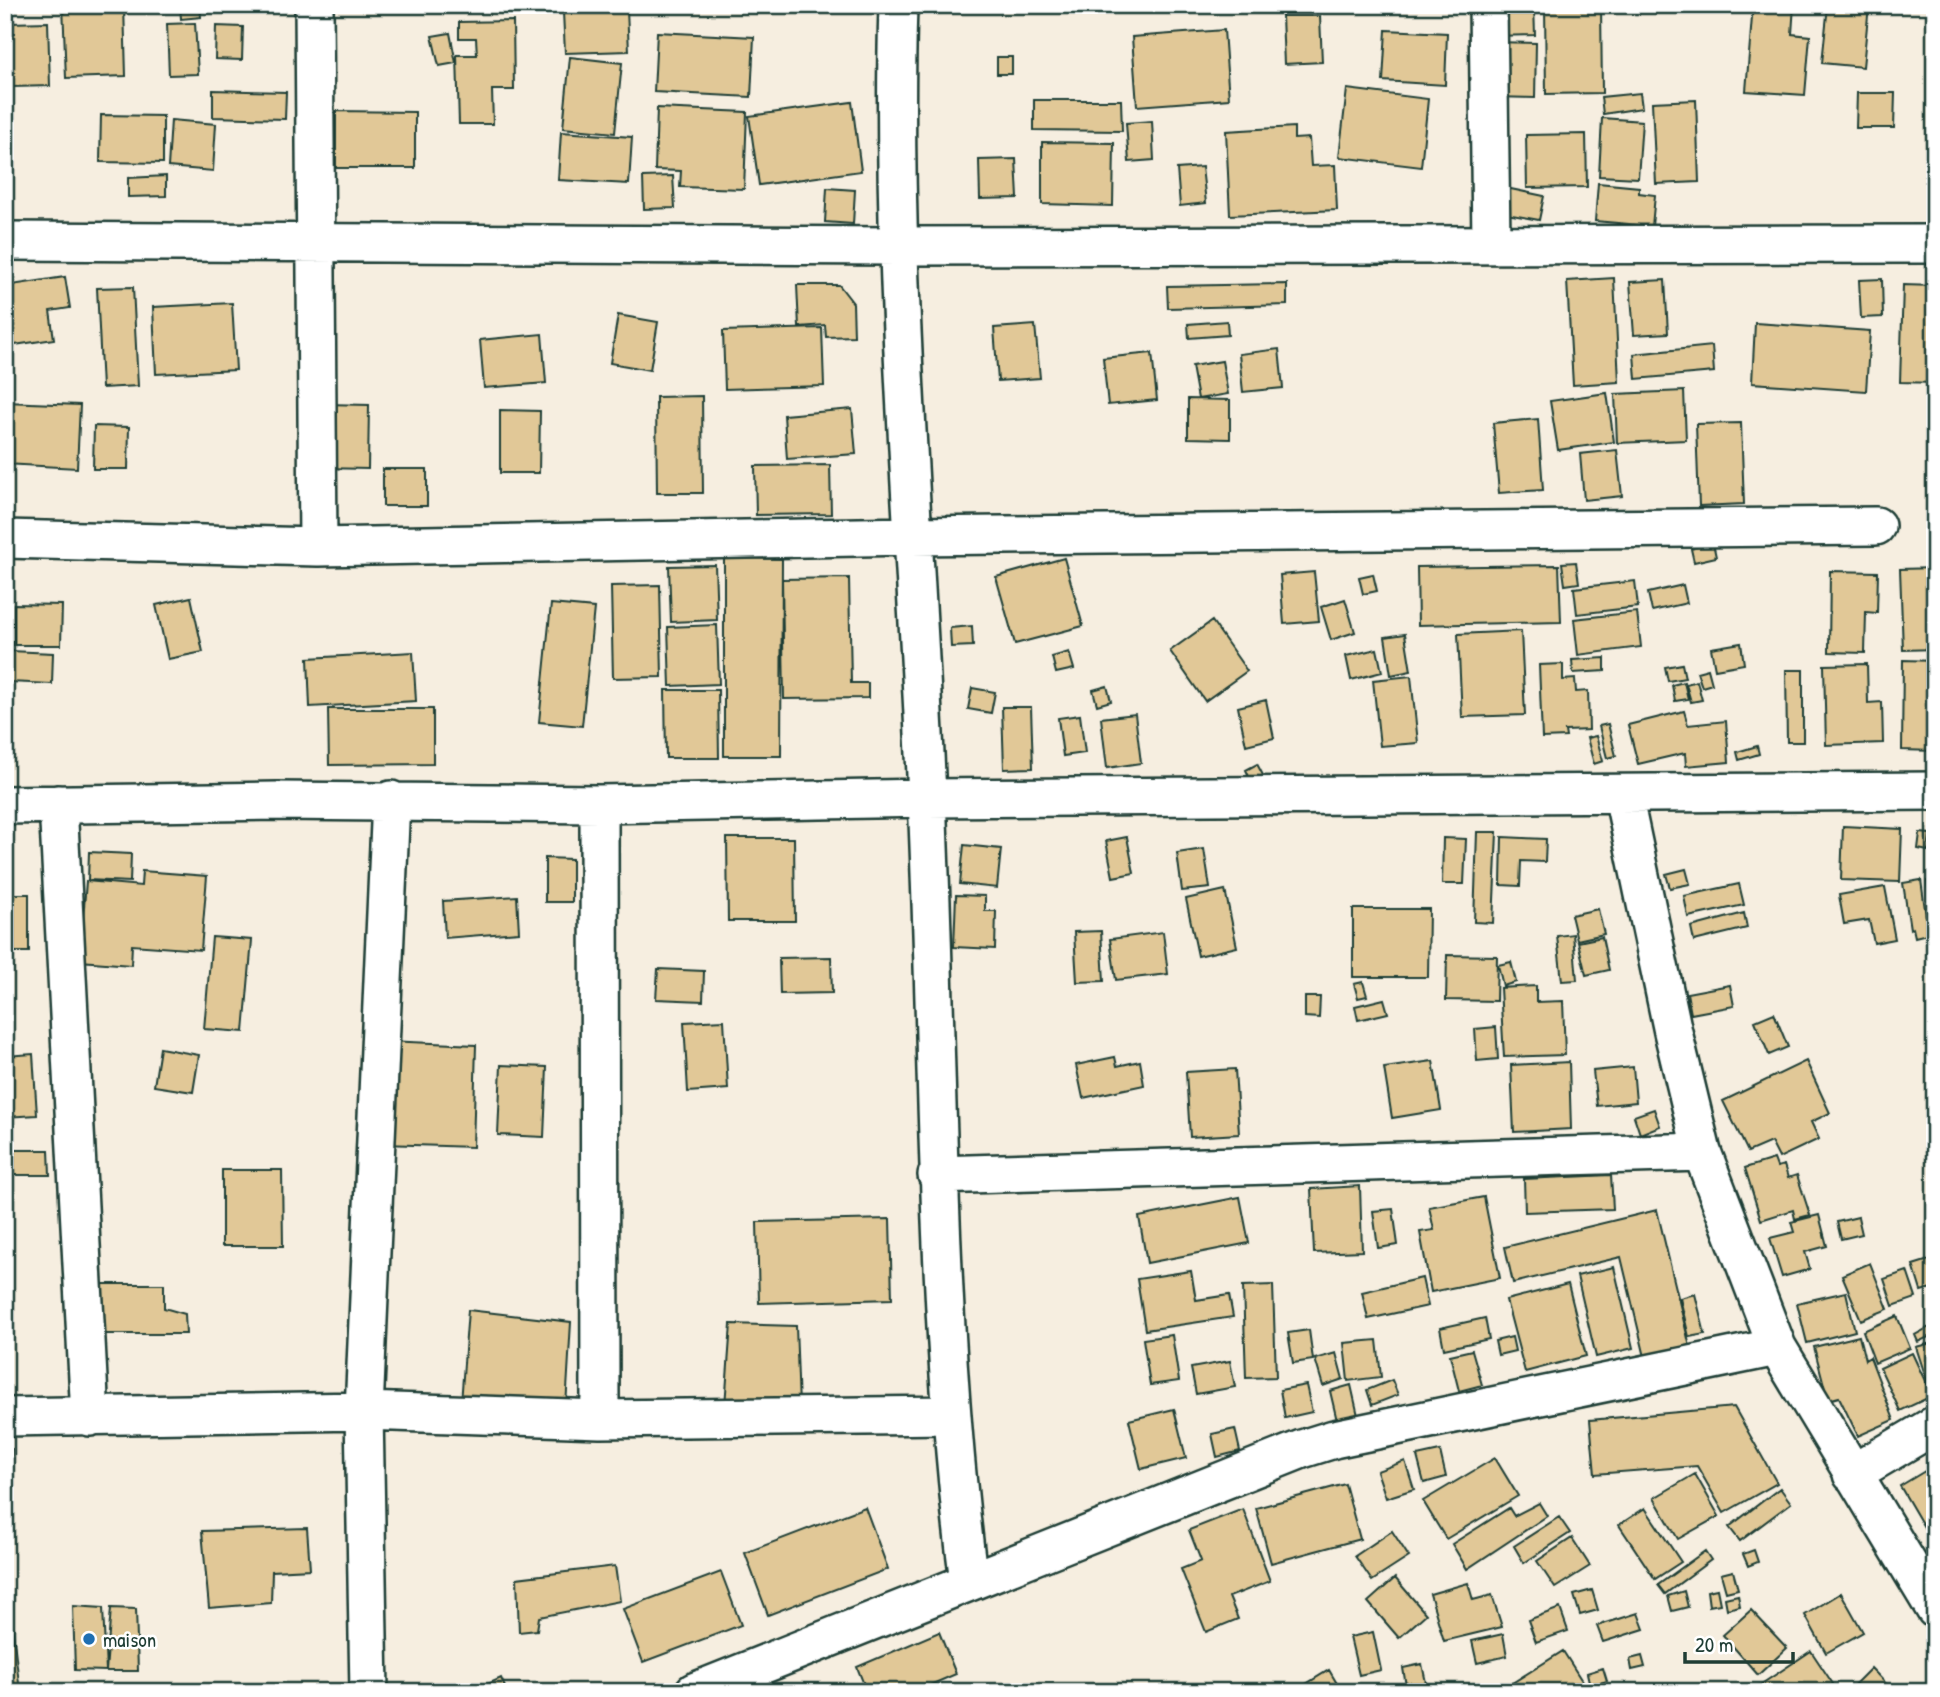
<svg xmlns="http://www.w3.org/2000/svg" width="1940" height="1697" font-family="'Patrick Hand',sans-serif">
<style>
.building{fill:#e1c897;stroke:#1f3d34;stroke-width:2}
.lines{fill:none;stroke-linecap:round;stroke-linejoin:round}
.minor-casing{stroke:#1f3d34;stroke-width:42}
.minor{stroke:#fff;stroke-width:37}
.poi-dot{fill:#1f6fb2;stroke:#fff;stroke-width:2.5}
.labels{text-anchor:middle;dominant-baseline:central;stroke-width:5;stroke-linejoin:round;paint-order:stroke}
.poi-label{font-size:21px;fill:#1f3d34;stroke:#fff;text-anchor:start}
</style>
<rect width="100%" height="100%" fill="#f6eee0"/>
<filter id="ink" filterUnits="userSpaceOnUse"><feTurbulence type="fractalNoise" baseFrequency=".0143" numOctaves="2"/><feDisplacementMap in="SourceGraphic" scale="14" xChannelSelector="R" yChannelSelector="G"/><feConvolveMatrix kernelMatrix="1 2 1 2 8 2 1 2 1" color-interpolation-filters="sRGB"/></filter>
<g filter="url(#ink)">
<path class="building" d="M63 5H124L126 76 66 78Z
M180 5H200L201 17 181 19Z
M1494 5H1534L1535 35 1494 36Z
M1545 5H1601L1602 93 1546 94Z
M1753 5H1794L1792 34 1810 36 1805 95 1746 91Z
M1828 5H1869L1863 67 1822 63Z
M627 10 629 51 565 53 563 12Z
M1282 16H1320L1322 62 1284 64Z
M513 21 514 90H492L493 124H459L457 55H477L476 38H459V22Z
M48 22 50 86 12 87 9 23Z
M195 23 198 74 169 75 167 24Z
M216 26 243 27 242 60 215 59Z
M1224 30 1229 99 1137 106 1132 37Z
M1386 30 1447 33 1445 85 1383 81Z
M657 32 754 37 751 97 654 92Z
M450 33 456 63 439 66 432 36Z
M1496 42 1536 43 1535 98 1495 97Z
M570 57 622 63 615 133 563 128Z
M997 57H1012V74H997Z
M1347 89 1428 99 1421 167 1339 157Z
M213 90 286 92 285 119 213 117Z
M1640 93 1642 108 1603 114 1601 97Z
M1857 93H1895L1894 128H1856Z
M1034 100H1121L1122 131 1034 130Z
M1696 100 1699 182 1656 184 1652 102Z
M852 102 861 171 759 185 749 116Z
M657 108 747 112 744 189 680 187 681 171 655 170Z
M336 111 415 112V168H336Z
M101 115 163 116V163L100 162Z
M1602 118 1642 121 1638 178 1599 176Z
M171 120 216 124 213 171 168 167Z
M1152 121 1154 160 1129 162 1126 123Z
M1294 127V139L1309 138 1311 166 1335 165 1337 210 1230 215 1226 131Z
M561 132 632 137 629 184 558 180Z
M1586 134 1587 187 1527 188 1526 135Z
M1042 142 1114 143 1113 206 1042 204Z
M1016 159 1018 198 980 199 979 160Z
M1202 167 1206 203 1180 206 1177 169Z
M166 176V196L128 197V178Z
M673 176 675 208 644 209 643 177Z
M1598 183 1639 187V193L1655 195 1652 226 1595 221Z
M827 188 855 190 853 224 825 222Z
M1506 188 1544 196 1539 220 1501 213Z
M65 277 70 308 50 311 54 339 8 346 5 286Z
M1614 278 1619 382 1573 385 1567 281Z
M1882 279 1883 317 1861 318 1859 280Z
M1665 280 1668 333 1634 335 1630 282Z
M1287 284V305L1168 308 1167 286Z
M797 285H839L853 303 854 336 826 337 825 325 799 327Z
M1903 285 1935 286V383L1900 382Z
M133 287 138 386 102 388 97 288Z
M232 303 236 370 156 374 153 307Z
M618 315 658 322 650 370 610 363Z
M1227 321 1228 335 1189 338 1188 324Z
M1755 323 1870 331 1866 391 1752 383Z
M1035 325 1040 378 998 381 994 328Z
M822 328 824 386 725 389 723 331Z
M542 334 546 383 484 388 480 340Z
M1712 346 1714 372 1636 379 1634 354Z
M1279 349 1283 388 1243 392 1239 354Z
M1152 353 1157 400 1108 405 1103 358Z
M1222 361 1228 394 1198 399 1192 366Z
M1684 391 1686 440 1617 443 1615 394Z
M1607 393 1614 442 1558 450 1550 401Z
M702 396 703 493H657L656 397Z
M1188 399 1230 400V439L1188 438Z
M5 402 80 405 77 468 5 464Z
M325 404 369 405 368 469 323 468Z
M852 409 856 454 787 459 784 415Z
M500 410 540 411 539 473H500Z
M1538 419 1543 490 1499 493 1493 423Z
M1741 423 1744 504 1699 506 1696 424Z
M94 426 129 427 128 469H93Z
M1617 450 1622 496 1584 500 1580 454Z
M830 465 831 514 756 515 755 466Z
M383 469H427V506H383Z
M1713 543 1716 557 1694 562 1691 549Z
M724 558 782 559 781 756H724Z
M1064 558 1083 626 1015 644 996 577Z
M1576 562 1579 583 1565 585 1562 563Z
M715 565 717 620 671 622 669 566Z
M1559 565 1561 622 1418 625 1417 567Z
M1935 568V649L1903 650 1900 569Z
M1830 571 1878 572 1877 613 1866 612 1865 653 1829 652Z
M1314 572 1319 621 1284 624 1280 575Z
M1373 574 1377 591 1363 594 1359 577Z
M849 578 851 683H868V698L784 699 782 579Z
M1635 581 1638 607 1577 614 1574 588Z
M660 585 662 677 613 678 611 586Z
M1683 585 1687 603 1652 611 1648 593Z
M191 597 203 652 168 659 156 605Z
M1345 599 1355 632 1331 640 1321 607Z
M14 604 62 605 61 645H14Z
M551 604 594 608 582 726 539 722Z
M1637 612 1641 647 1578 655 1574 619Z
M1212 621 1247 671 1205 701 1170 651Z
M717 625 719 684 670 686 668 627Z
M972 626 973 646 951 647 950 628Z
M1521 631 1525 715 1462 717 1458 634Z
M1405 634 1411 671 1391 675 1385 637Z
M1741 643 1744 664 1715 669 1711 648Z
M1377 649 1382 672 1351 680 1346 656Z
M10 651 53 653 52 684 9 682Z
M413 652 416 701 310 707 308 658Z
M1069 652 1074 669 1056 673 1052 657Z
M1605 658V671L1573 673 1572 660Z
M1903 660 1935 661V751L1902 750Z
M1563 664V680L1575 679 1576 692 1588 691 1589 730 1565 731 1566 737 1542 738 1539 665Z
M1682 664 1685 678 1668 681 1665 667Z
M1867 664 1868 703 1882 702 1883 743 1826 745 1824 665Z
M1708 669 1712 684 1702 687 1697 672Z
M1786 670H1803V742H1787Z
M1411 676 1418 743 1380 746 1373 680Z
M1697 681 1702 700 1691 702 1686 684Z
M1684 682 1688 699 1675 701 1672 685Z
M1107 686 1111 701 1097 705 1093 690Z
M972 688 995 692 991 713 968 709Z
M665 690H718L719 758H666Z
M1266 700 1274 738 1246 745 1238 707Z
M1002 707H1031L1033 768 1004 769Z
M328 709H433V764L329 765Z
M1684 711 1688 725 1726 721 1729 762 1686 766 1685 753 1638 764 1628 725Z
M1135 714 1141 763 1107 768 1101 718Z
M1080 715 1085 753 1063 756 1058 718Z
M1608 724 1616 756 1607 758 1599 726Z
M1596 736 1603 761 1594 764 1587 738Z
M1757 746 1759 754 1739 760 1737 752Z
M1257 764 1264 777 1252 783 1246 770Z
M1843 826 1902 829 1900 882 1841 880Z
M1477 832H1497L1493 923 1474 922Z
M1920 833 1930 834 1928 851 1918 849Z
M1127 837 1134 873 1113 877 1106 841Z
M1502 837 1546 839 1545 862 1521 861 1520 886 1501 885Z
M727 838H794L795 921H728Z
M1443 838 1466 839 1464 884H1442Z
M964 845 1001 849 997 888 960 884Z
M1204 849 1210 888 1182 891 1177 853Z
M89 852 131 854 130 882 88 880Z
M545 858 572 859V902H545Z
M1686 869 1690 884 1670 888 1666 874Z
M142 871 207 876 201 950 132 945 131 965 80 961 86 881 141 886Z
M1921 880 1926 916 1931 915 1927 881 1935 880V932L1915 937 1913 928 1910 929 1903 883Z
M1739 884 1744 905 1688 917 1684 896Z
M1885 887 1895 939 1874 943 1869 920 1844 924 1839 895Z
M1225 890 1237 947 1198 956 1186 899Z
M5 894H29V952H5Z
M956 895 985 896V911H996L995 949 954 947Z
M517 896 519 932 445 938 443 901Z
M1353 909H1429L1428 977H1353Z
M1598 909 1604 934 1577 940 1571 915Z
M1744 913 1747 928 1694 941 1691 927Z
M1101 931 1104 981 1077 982 1074 932Z
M1163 932 1168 974 1116 980 1110 939Z
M1573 934 1577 980 1562 981 1557 936Z
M212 937 252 940 244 1032 204 1029Z
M1602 937 1609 970 1586 975 1578 942Z
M1447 955 1497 956 1496 1001 1446 1000Z
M831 957 832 993 780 994 779 958Z
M1511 962 1516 982 1503 986 1498 965Z
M658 969 704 971 703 1001 656 999Z
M1363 982 1367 996 1358 998 1354 984Z
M1730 985 1734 1006 1691 1014 1687 993Z
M1536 986V1002L1563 1001 1565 1055 1504 1057 1500 988Z
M1305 997H1320L1319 1018 1305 1017Z
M1384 999 1388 1013 1358 1020 1355 1006Z
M1774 1013 1788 1047 1769 1055 1755 1021Z
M724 1020 728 1089 688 1092 684 1022Z
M1496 1027 1498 1059 1477 1061 1475 1029Z
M387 1041 476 1045 473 1147 384 1144Z
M160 1048 199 1055 193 1092 154 1086Z
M33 1054 37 1115 5 1117V1056Z
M1115 1057 1117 1066 1140 1061 1144 1085 1083 1098 1076 1065Z
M1433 1061 1441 1110 1392 1118 1384 1068Z
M1806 1061 1830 1113 1811 1122 1819 1139 1779 1158 1771 1142 1748 1152 1723 1101Z
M1569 1062 1571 1129 1514 1132 1511 1065Z
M501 1065 547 1067 544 1137 498 1135Z
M1633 1067 1636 1102 1597 1106 1593 1071Z
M1235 1069 1239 1134 1190 1137 1186 1072Z
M1654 1109 1660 1126 1640 1134 1634 1116Z
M5 1150H49L50 1175H5Z
M1774 1159 1777 1167 1784 1165 1788 1178 1797 1175 1810 1215 1795 1219 1793 1210 1761 1220 1745 1168Z
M222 1170H282L283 1246H222Z
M1611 1175 1613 1209 1525 1212 1524 1179Z
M1360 1186 1362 1251 1314 1253 1311 1189Z
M1240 1197 1249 1243 1147 1263 1139 1217Z
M1484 1197 1500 1278 1431 1292 1420 1232 1434 1230 1429 1207Z
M1393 1209 1398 1245 1378 1248 1373 1211Z
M1657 1210 1690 1347 1645 1357 1621 1257 1513 1283 1505 1247Z
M1819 1215 1827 1246 1805 1252 1810 1269 1782 1277 1770 1238 1794 1232 1791 1222Z
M1858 1217 1862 1234 1841 1239 1837 1222Z
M890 1219 892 1299 759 1303 757 1222Z
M5 1228H9V1285H5Z
M1935 1258V1287L1921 1291 1913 1265Z
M1870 1263 1888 1309 1861 1320 1842 1275Z
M1614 1267 1633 1348 1596 1357 1577 1276Z
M1191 1271 1196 1300 1229 1295 1233 1317 1145 1330 1137 1279Z
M1907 1271 1916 1298 1893 1306 1884 1279Z
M1422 1278 1428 1306 1368 1319 1362 1292Z
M97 1284H164V1308L185 1314 186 1334H97Z
M1568 1284 1586 1356 1525 1372 1506 1300Z
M1273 1285 1276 1377 1246 1378 1243 1286Z
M1846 1292 1855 1331 1807 1343 1797 1303Z
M1695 1294 1705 1334 1689 1337 1680 1298Z
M468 1310 571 1322 566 1407 461 1403Z
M1897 1316 1910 1348 1875 1363 1863 1331Z
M1485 1318 1489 1339 1444 1349 1440 1328Z
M731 1324 796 1326 799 1406H725Z
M1933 1325 1935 1334 1918 1342 1915 1335Z
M1309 1330 1313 1360 1293 1363 1288 1333Z
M1172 1335 1179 1381 1150 1385 1143 1339Z
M1859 1336 1865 1360 1870 1357 1894 1420 1858 1436 1839 1397 1828 1400 1814 1347Z
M1512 1337 1515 1351 1498 1355 1495 1341Z
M1377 1340 1381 1377 1348 1381 1344 1343Z
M1935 1342V1381L1928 1384 1916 1347Z
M1472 1350 1482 1385 1459 1391 1450 1355Z
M1336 1353 1343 1379 1323 1386 1315 1359Z
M1912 1353 1932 1396 1900 1411 1880 1368Z
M1230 1361 1235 1387 1196 1394 1191 1368Z
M1392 1380 1398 1395 1372 1405 1367 1390Z
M1306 1385 1312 1412 1285 1418 1280 1390Z
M1351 1385 1359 1420 1338 1425 1330 1391Z
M1734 1407 1777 1483 1724 1513 1697 1466 1595 1474 1590 1420Z
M1174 1409 1186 1458 1141 1469 1129 1420Z
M1235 1429 1240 1451 1217 1457 1212 1434Z
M5 1449H12L10 1520H5Z
M1440 1451 1446 1477 1424 1483 1417 1456Z
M1495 1458 1518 1496 1446 1539 1423 1501Z
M1405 1461 1414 1489 1386 1498 1377 1471Z
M1935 1465V1546L1900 1486Z
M1695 1474 1719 1516 1678 1539 1654 1498Z
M1345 1484 1360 1539 1271 1563 1256 1508Z
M1780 1488 1791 1503 1740 1541 1729 1527Z
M1539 1503 1547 1516 1467 1569 1452 1544 1509 1508 1514 1516Z
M865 1507 888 1569 768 1615 745 1553Z
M1645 1508 1681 1562 1655 1579 1619 1525Z
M1243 1509 1270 1581 1229 1597 1238 1619 1206 1632 1181 1569 1201 1561 1189 1530Z
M1559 1517 1570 1533 1524 1563 1514 1546Z
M307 1528 310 1569 272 1571 271 1603 209 1608 202 1531Z
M1392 1531 1409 1557 1372 1581 1355 1556Z
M1572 1538 1590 1566 1555 1588 1537 1561Z
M1754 1550 1758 1562 1748 1566 1743 1554Z
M1705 1551 1711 1560 1665 1594 1658 1585Z
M615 1566 620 1601 539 1617 537 1630 519 1632 517 1578Z
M1733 1571 1738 1589 1726 1592 1721 1574Z
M721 1572 741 1625 643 1662 623 1609Z
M1395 1578 1426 1614 1399 1638 1368 1602Z
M1468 1583 1473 1600 1492 1595 1502 1627 1444 1641 1430 1594Z
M1717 1589 1720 1604 1709 1606 1707 1591Z
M1592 1590 1598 1610 1580 1615 1574 1595Z
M1684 1591 1688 1607 1672 1611 1668 1596Z
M1841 1593 1863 1632 1826 1653 1805 1615Z
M1738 1595 1740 1606 1727 1609 1725 1598Z
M73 1606 103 1608 106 1671 75 1670Z
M111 1608 136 1609 138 1671H106Z
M1560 1608 1568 1631 1536 1642 1528 1620Z
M1751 1610 1787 1648 1758 1675 1723 1635Z
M1638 1613 1644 1629 1603 1642 1597 1626Z
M11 1615 20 1692H5V1616Z
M939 1632 956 1674 914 1692H867L857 1667Z
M1373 1632 1381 1670 1359 1675 1350 1637Z
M1503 1634 1507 1656 1477 1663 1472 1641Z
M1563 1651 1589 1692H1513L1509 1685Z
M1811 1651 1837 1690 1765 1692 1760 1685Z
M1642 1656 1645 1667 1632 1670 1630 1659Z
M1422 1664 1428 1692H1407L1403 1668Z
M1603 1668 1607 1681 1590 1686 1587 1673Z
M1871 1668 1894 1692H1847Z
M1329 1670 1342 1692H1293Z
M501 1678 507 1692H470Z"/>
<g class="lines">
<defs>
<path id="minor" d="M314 5 318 547
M898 5C890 270 916 533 927 798 939 1060 935 1322 969 1582
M1488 5 1491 243
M5 241 898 246 1935 244
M5 539 318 547 911 536 1876 526
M1623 795 1673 1032 1702 1152 1777 1347 1935 1609
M58 804 90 1417
M599 804 600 1419
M5 805 277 801 599 804 927 798 1935 791
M937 1175 1702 1152
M5 1417 364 1411 600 1419 952 1415
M1852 1474 1935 1425
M369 1692 364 1411 391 800
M694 1692 1302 1449 1334 1439 1777 1347"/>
</defs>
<use href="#minor" class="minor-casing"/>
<use href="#minor" class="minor"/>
</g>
</g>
<circle class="poi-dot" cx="89" cy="1639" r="7"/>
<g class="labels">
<g class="poi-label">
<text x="103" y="1639">maison</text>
</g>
</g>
<rect width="1940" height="1697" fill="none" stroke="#fff" stroke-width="28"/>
<rect x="14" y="14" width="1912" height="1669" fill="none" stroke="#1f3d34" stroke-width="2.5" filter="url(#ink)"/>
<path d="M1685 1652v10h108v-10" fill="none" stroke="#1f3d34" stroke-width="3.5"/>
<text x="1695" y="1652" font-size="21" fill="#1f3d34" stroke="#ffffff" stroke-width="5" paint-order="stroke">20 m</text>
</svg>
